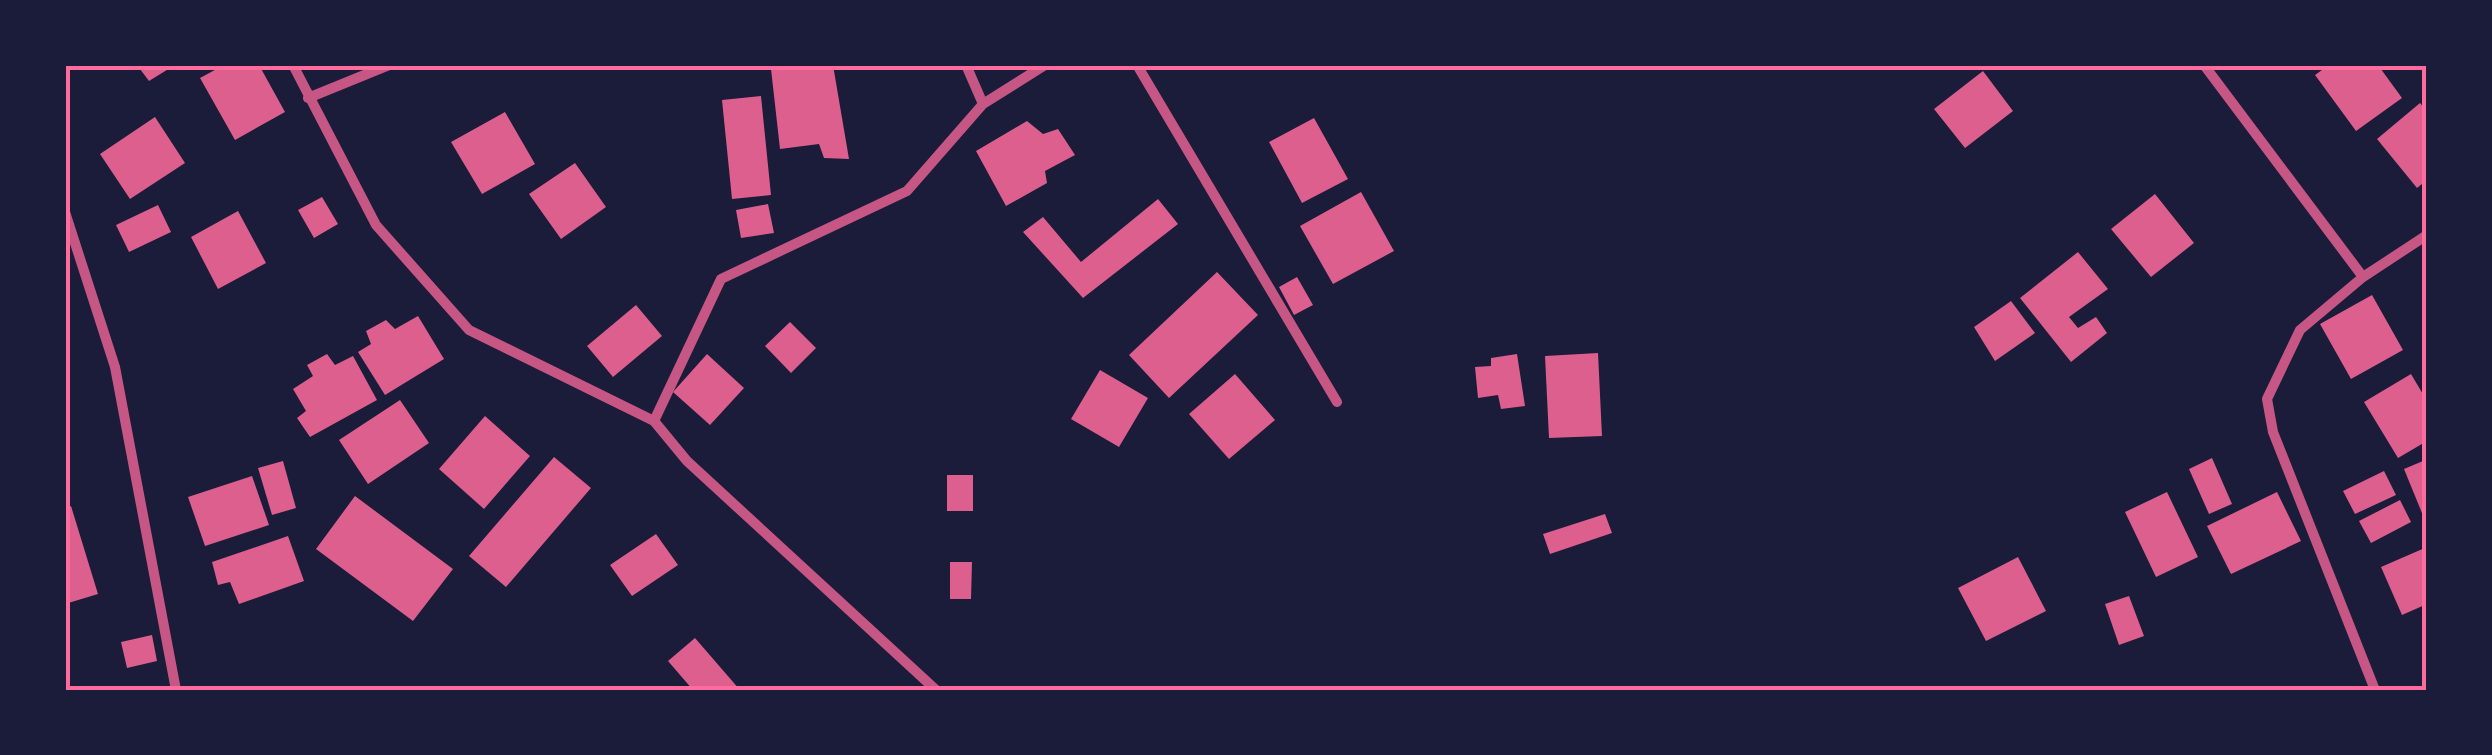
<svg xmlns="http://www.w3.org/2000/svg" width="2492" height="755" font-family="Rubik,sans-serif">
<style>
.building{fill:#dd5f8e}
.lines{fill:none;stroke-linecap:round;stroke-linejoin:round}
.minor{stroke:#c65784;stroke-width:10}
.neatline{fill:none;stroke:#ff6b9d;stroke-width:4}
</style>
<rect width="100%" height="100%" fill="#1b1b3a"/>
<path class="building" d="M137 65H175L149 81Z
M224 65H259L285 112 235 140 200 78Z
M798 65H833L849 159 824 158 819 144 780 149 771 69Z
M2329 65H2378L2402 98 2356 131 2315 75Z
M1983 71 2013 111 1965 148 1934 109Z
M761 96 771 195 732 199 722 100Z
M2420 103 2427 111V180L2417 188 2377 139Z
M505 112 535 164 482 194 451 142Z
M155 117 185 163 130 199 100 154Z
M1314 118 1348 179 1302 203 1269 142Z
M1027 121 1043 134 1058 129 1075 155 1045 171 1047 183 1006 206 976 151Z
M575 163 606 207 561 239 529 194Z
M1361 192 1394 251 1333 284 1300 226Z
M2155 194 2194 243 2151 277 2111 229Z
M322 197 338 224 314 238 298 210Z
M1158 199 1178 224 1083 298 1023 232 1043 217 1081 262Z
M768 204 774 233 741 238 736 210Z
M158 205 171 232 129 252 116 225Z
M238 211 266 263 218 289 191 237Z
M2078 252 2108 289 2069 317 2078 328 2096 317 2107 333 2071 362 2020 298Z
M1217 272 1258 315 1169 398 1129 355Z
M1297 277 1313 305 1294 315 1279 287Z
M2372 295 2403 350 2351 379 2320 324Z
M2011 301 2035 333 1995 361 1974 327Z
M636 305 662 336 613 377 587 346Z
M418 316 444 359 385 395 358 352 371 344 366 331 386 320 395 329Z
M790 322 816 348 791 373 765 346Z
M1598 353 1602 436 1549 438 1545 356Z
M327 354 335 365 353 356 377 400 310 437 297 418 306 411 293 389 313 376 307 365Z
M707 354 744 388 710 425 673 392Z
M1517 354 1525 406 1501 409 1498 395 1478 398 1475 367 1491 366V358Z
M1100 370 1148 398 1119 447 1071 419Z
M1235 374 1275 420 1229 459 1189 414Z
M2411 374 2427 401V441L2398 458 2364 402Z
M400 400 429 443 368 484 339 440Z
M485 416 530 456 484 509 439 469Z
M554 457 591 488 506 587 469 556Z
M2212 458 2232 504 2209 514 2189 469Z
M283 461 296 508 272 515 258 468Z
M2423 461 2427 471V517L2424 518 2404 469Z
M2384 471 2396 495 2355 514 2343 491Z
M947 475H973V511H947Z
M252 476 269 525 205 546 188 497Z
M2167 492 2198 557 2156 577 2125 512Z
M2277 492 2301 541 2231 574 2207 526Z
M355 496 453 569 413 621 316 549Z
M2400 500 2411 522 2371 543 2359 521Z
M71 506 98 594 65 604V508Z
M1605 514 1612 533 1550 554 1543 534Z
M656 534 678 565 632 596 610 565Z
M288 536 304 581 239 604 230 582 218 585 212 562Z
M2427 547V604L2402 615 2381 567Z
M2018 557 2046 611 1986 641 1958 588Z
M950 562H972L971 599H950Z
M2129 596 2144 636 2119 645 2105 604Z
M152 635 157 661 127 668 121 642Z
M695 638 740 690H693L668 661Z"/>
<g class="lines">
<path class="minor" d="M293 65 376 225 469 330 654 421 687 461 936 690
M966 65 983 104
M1137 65 1337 402
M2077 65H2078
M2204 65 2363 277
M308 98 389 65
M65 212 115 367 176 690
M654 421 721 279 907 191 983 104 1045 65
M2375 690 2273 432 2267 399 2300 330 2363 277 2427 235"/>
</g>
<rect width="2492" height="755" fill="none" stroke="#1b1b3a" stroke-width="135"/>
<rect x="68" y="68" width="2356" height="620" class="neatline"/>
</svg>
